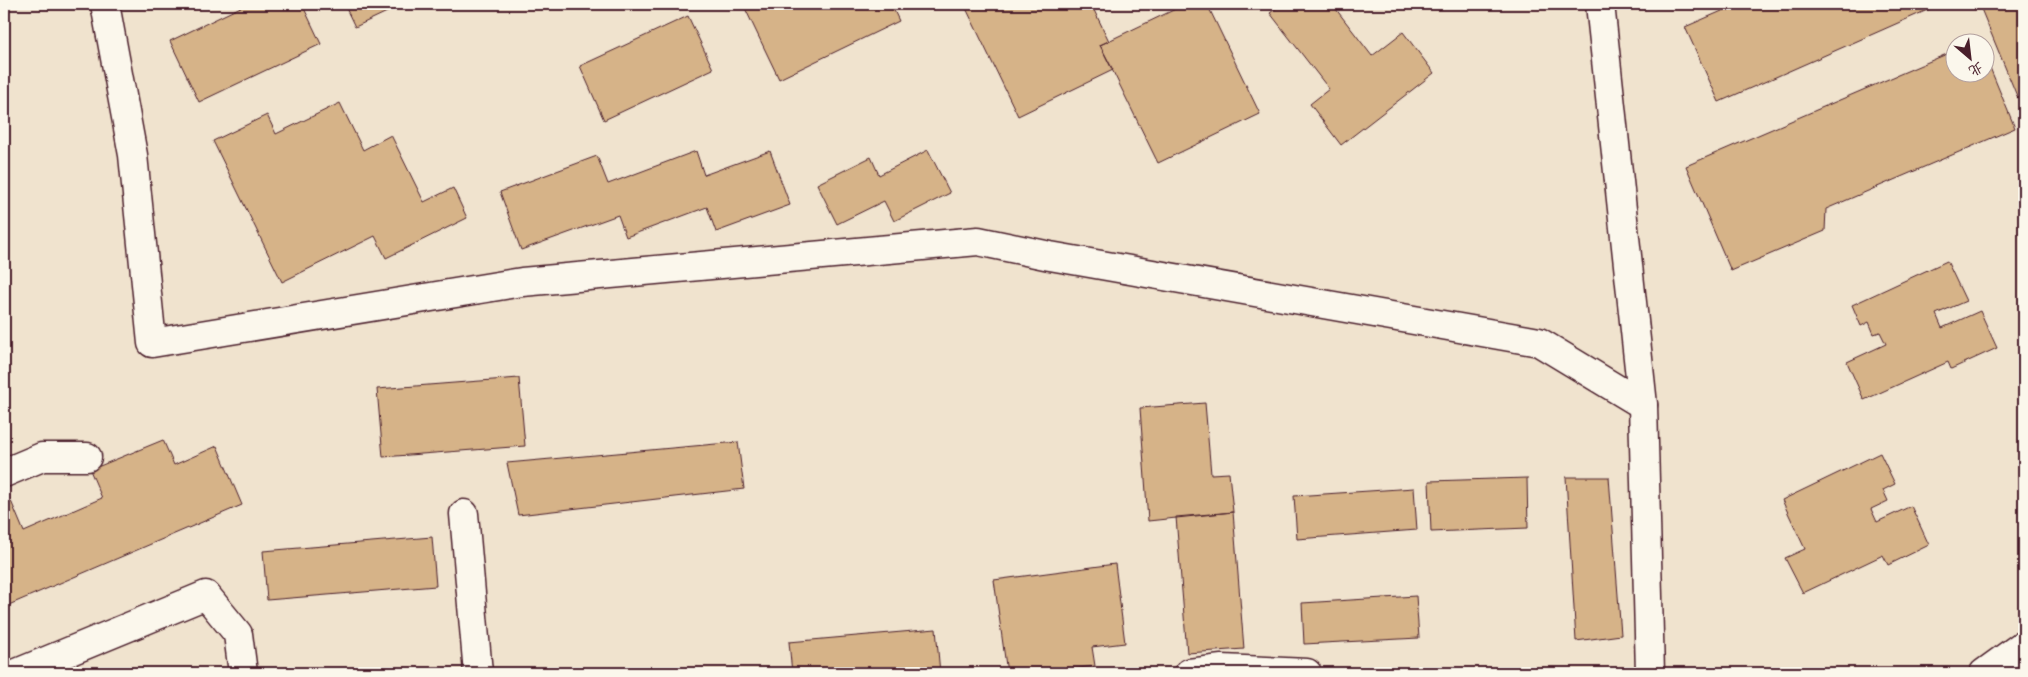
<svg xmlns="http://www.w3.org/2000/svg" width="2028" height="677" font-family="Itim,'LXGW WenKai TC',sans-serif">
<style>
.building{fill:#d6b388;stroke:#4a1f2b}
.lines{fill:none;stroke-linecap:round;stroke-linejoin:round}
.street-casing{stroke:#4a1f2b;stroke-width:31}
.secondary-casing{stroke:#4a1f2b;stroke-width:31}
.street{stroke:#fbf7ec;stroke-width:28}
.secondary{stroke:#fbf7ec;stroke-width:28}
</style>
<rect width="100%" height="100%" fill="#f0e3ce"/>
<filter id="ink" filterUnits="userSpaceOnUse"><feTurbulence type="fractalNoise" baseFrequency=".02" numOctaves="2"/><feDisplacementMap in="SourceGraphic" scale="10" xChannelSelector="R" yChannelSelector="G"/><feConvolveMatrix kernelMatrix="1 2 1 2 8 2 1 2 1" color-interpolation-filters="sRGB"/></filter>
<g filter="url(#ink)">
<path class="building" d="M247 4H302L321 44 199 102 170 41Z
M344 4H404L355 27Z
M743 4H891L899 21 779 79Z
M964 4H1091L1109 41 1100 45 1113 70 1018 116Z
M1186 4H1207L1260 114 1158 163 1100 45Z
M1282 4H1332L1372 56 1403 32 1434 73 1341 145 1310 104 1329 89 1270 13Z
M1738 4H1941L1719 102 1685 27Z
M1979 4H2024V113Z
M688 16 713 69 604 120 580 66Z
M1956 50V72H1986V58L2015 128 1826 209 1825 231 1731 271 1686 166Z
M340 103 363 150 391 135 424 202 453 188 467 218 386 258 375 236 282 282 213 141 267 115 276 134Z
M928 150 950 193 894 221 884 201 837 224 817 184 871 157 879 175Z
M696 151 704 175 770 151 790 205 716 232 707 207 626 237 618 215 521 250 500 192 597 156 608 184Z
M1947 261 1966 301 1936 314 1942 328 1980 311 1997 348 1951 369 1948 362 1864 400 1847 362 1886 344 1880 332 1874 334 1869 322 1861 326 1852 305Z
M519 378 525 446 383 457 377 389Z
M1205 403 1211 474 1229 473 1233 512 1148 521 1140 408Z
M163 440 174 465 217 446 242 505 4 607V504L11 501 24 532 102 498 90 470Z
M738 442 744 489 518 515 507 463Z
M1880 453 1895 484 1883 490 1888 501 1871 509 1877 522 1911 506 1929 545 1888 565 1883 555 1803 593 1785 558 1805 549 1782 500Z
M1566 477H1609L1621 635 1576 641Z
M1527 478 1528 528 1431 532 1429 481Z
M1414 488 1417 530 1297 539 1294 496Z
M1233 512 1244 649 1187 653 1176 517Z
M432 537 436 586 267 600 263 551Z
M1115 564 1125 643 1092 647 1095 666 1038 673H1007L994 580Z
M1416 596 1419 638 1304 644 1302 603Z
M936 629 940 673H792L789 642Z"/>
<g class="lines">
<defs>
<path id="street" d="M105 4 133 155 152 343 522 282 978 241 1050 256 1539 342 1643 405
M4 473 42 457H87
M464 514 478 673
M17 673 206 595 238 634 243 673
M1189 673 1222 669 1307 673
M1984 673 2024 644"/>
<path id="secondary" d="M1600 4 1643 405 1650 673"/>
</defs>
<use href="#street" class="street-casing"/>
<use href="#secondary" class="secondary-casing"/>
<use href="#street" class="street"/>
<use href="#secondary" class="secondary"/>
</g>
</g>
<rect width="2028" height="677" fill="none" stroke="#fbf7ec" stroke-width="20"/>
<rect x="10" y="10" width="2008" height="657" fill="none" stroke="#4a1f2b" stroke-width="2" filter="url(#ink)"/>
<g transform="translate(1970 58) rotate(152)"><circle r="24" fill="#fbf7ec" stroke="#b4a19f"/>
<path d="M0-4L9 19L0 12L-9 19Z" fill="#4a1f2b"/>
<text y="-8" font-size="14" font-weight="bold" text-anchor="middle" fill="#4a1f2b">北</text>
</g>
</svg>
